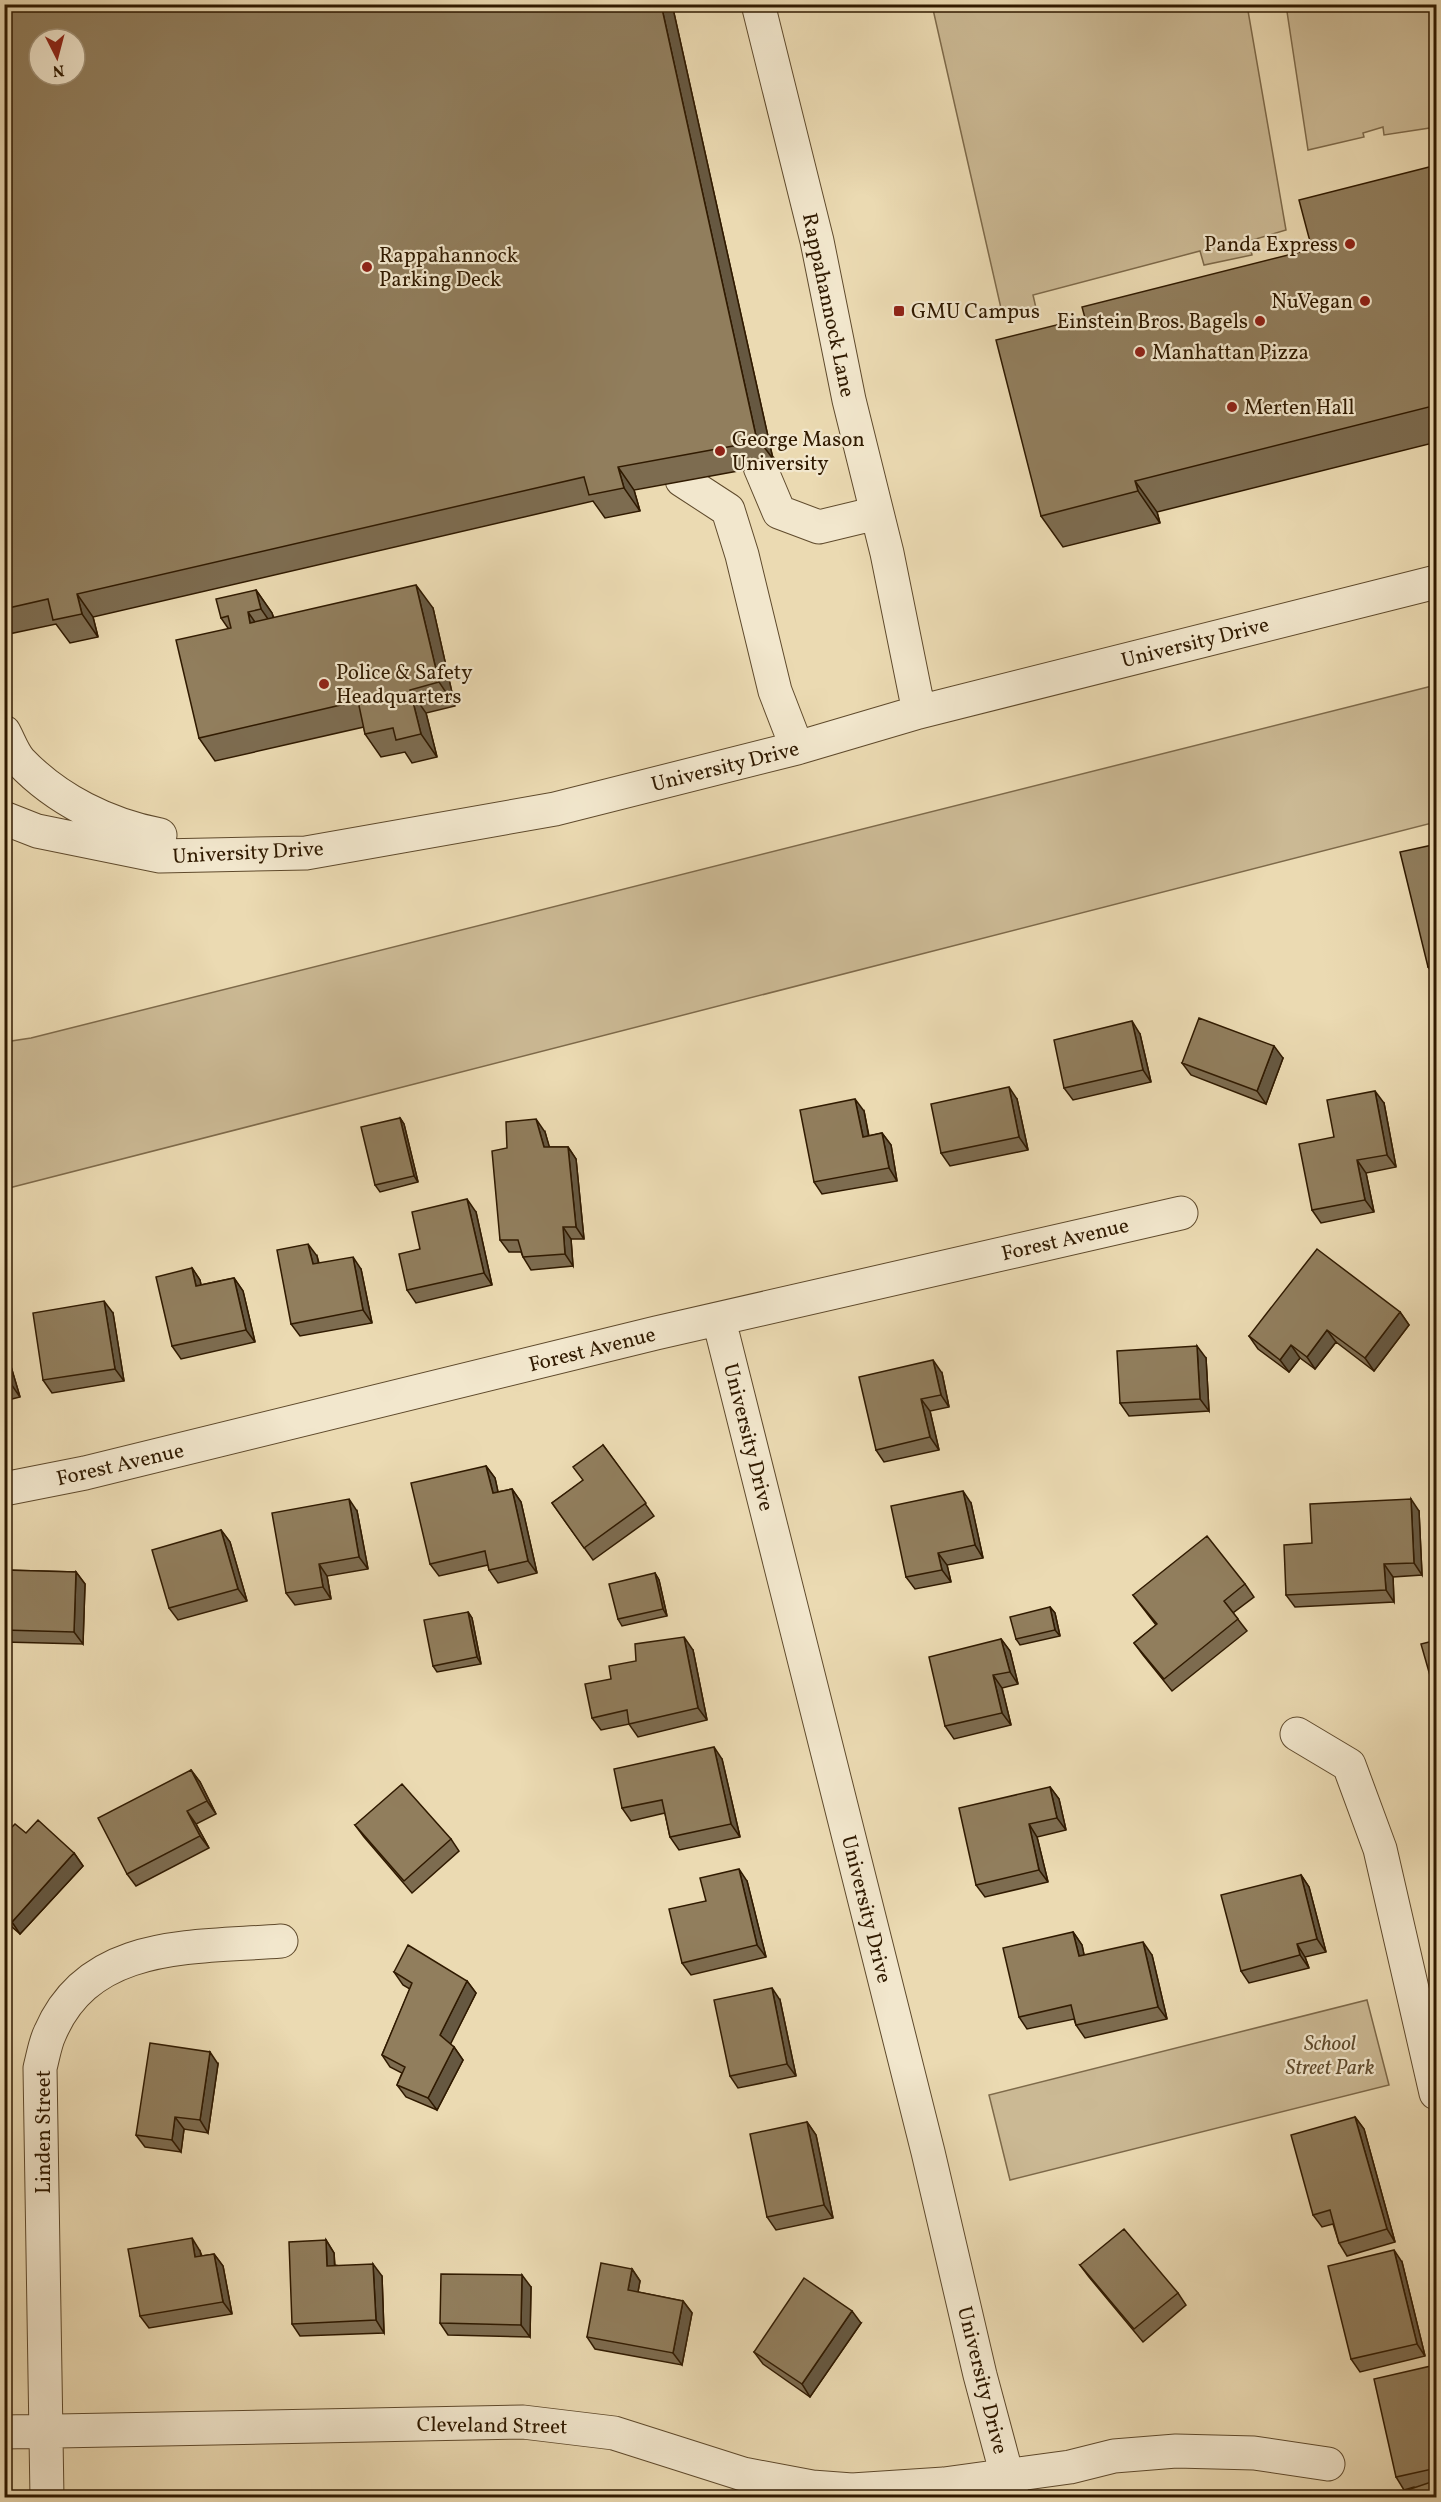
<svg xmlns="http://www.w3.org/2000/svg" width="1441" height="2502" viewBox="0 0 1441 2502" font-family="Vollkorn,serif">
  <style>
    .green { fill: #cbb994; stroke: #7e6a4a; stroke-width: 1.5 }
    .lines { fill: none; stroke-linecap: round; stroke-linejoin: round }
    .minor-casing { stroke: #5f4a2c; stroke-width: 35 }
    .minor { stroke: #f2e7cd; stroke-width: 33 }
    .wall { fill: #7d6c50; stroke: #301a00; stroke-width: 1.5 }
    .shaded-wall { fill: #665841; stroke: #301a00; stroke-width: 1.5 }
    .building { fill: #917e5d; stroke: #301a00; stroke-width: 1.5; fill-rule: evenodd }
    .poi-dot { fill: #8f2418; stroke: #f2e7cd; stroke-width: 2 }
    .labels { text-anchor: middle; stroke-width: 4.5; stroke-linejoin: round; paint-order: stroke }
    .poi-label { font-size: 21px; fill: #301a00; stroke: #f2e7cd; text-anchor: start }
    .street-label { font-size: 21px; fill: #301a00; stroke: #f2e7cd }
    .park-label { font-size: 21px; font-style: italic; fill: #5e4a2c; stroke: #f2e7cd }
  </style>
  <rect width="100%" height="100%" fill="#ebdab2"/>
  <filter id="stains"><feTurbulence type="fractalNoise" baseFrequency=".00333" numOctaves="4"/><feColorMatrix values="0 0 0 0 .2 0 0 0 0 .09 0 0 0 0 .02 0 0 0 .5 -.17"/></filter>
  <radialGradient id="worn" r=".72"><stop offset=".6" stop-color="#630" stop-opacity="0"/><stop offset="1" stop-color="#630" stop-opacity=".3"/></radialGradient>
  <path class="green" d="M932,5H1247L1286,230L1249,241L1252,255L1204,265L1200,251L1033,295L1036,308L1003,317Z
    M1286,5H1436V127L1384,135L1383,127L1363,133L1364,137L1308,150Z
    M1436,685V822L5,1189V1042L31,1038Z
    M1367,2000L1389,2085L1010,2180L989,2095Z"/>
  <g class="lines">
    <defs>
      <path id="minor" d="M758,4L817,241L849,400L887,553L919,712
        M760,467L779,512L819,527L877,513
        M682,480L728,510L742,555L775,691L797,748
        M4,732C9,741 13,753 20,761C57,800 108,825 160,835
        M4,818L37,831L160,856L306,853L555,809L797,748L919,712L1436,582
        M719,1320L928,2152L980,2375L1013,2498
        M4,1489L85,1473L656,1333L1181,1213
        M1297,1734L1349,1765L1380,1849L1436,2093
        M4,2432L523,2422L614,2433L743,2474L812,2487L852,2490L944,2484L1070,2467L1114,2456L1176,2451L1254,2453L1328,2464
        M47,2498L40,2068C43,2057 45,2043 50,2033C90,1939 194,1948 281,1941"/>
    </defs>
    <use href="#minor" class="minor-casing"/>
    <use href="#minor" class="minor"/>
  </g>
  <path class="wall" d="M4,4H672L773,459L760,467L634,490L640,511L605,518L593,501L93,617L98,637L70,643L56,624L4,635Z
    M1437,165V442L1157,512L1160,523L1063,547L1041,516L1085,318L1312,249Z
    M256,590L272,613L274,618L433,608L455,706L426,713L437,757L412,763L405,752L381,757L365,734L364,727L215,761L199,738L228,628L221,618Z
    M1437,844V979L1428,967Z
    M1140,1034L1151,1082L1073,1100L1064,1088Z
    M1283,1058L1266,1104L1191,1075L1182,1063Z
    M1017,1099L1028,1150L950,1166L941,1153Z
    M1384,1103L1396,1167L1366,1173L1374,1212L1321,1223L1312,1210L1334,1137Z
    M864,1111L869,1136L882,1133L891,1145L897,1181L822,1194L814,1182Z
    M400,1118L404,1124L418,1182L380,1192L375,1185Z
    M545,1132L549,1147H568L576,1159L584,1239H571L573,1266L531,1270L523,1257L521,1252H509L500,1240Z
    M476,1212L492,1285L416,1303L407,1290L420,1249Z
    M317,1256L319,1263L361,1269L372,1323L300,1336L291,1324Z
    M192,1268L200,1280L201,1285L234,1278L243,1291L255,1342L181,1359L172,1346Z
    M1400,1312L1409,1325L1374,1371L1336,1342L1315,1369L1300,1358L1289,1372L1258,1349L1249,1336Z
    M113,1313L124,1381L52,1393L43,1380Z
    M4,1343L20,1397L4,1401Z
    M1206,1358L1209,1411L1129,1416L1120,1403Z
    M942,1373L949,1407L930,1411L939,1450L884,1462L876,1450Z
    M603,1445L654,1516L593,1560L552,1503L583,1481Z
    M486,1466L495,1478L498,1492L512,1489L521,1502L537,1573L498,1583L489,1570L488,1565L439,1576L430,1564Z
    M971,1503L983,1558L947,1565L951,1582L915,1589L906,1577Z
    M357,1511L368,1569L327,1576L331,1599L295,1605L286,1593Z
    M1419,1511L1422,1575L1393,1577L1394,1602L1295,1607L1286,1595L1312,1543Z
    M221,1530L230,1542L247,1601L178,1620L169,1608Z
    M4,1570L76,1572L85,1584L83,1644L4,1642Z
    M655,1573L659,1580L667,1616L622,1626L618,1619Z
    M1245,1584L1254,1597L1233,1613L1247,1631L1172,1691L1143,1655L1134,1643L1156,1625L1133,1595Z
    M1050,1607L1055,1613L1060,1636L1020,1645L1016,1639Z
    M468,1612L472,1618L481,1664L437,1672L433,1666Z
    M1001,1639L1010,1651L1018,1684L1002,1688L1011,1725L954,1739L945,1726Z
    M693,1650L707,1720L638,1737L629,1724L601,1730L592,1718L611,1679Z
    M722,1759L740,1837L679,1850L670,1837L665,1813L631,1821L622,1808Z
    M191,1770L200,1782L216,1814L196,1824L209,1848L136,1886L127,1874Z
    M1050,1787L1059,1799L1066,1830L1037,1837L1048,1882L985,1897L976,1885Z
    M355,1825L451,1839L459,1851L412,1893L364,1837Z
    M4,1835L74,1853L83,1866L20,1934L4,1920Z
    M1301,1875L1309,1887L1326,1952L1305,1957L1309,1968L1249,1983L1241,1971Z
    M747,1881L766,1957L691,1975L682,1963L706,1901Z
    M1073,1932L1082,1945L1084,1955H1152L1167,2019L1085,2038L1076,2025L1074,2019L1027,2029L1019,2017Z
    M394,1972L467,1981L476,1993L450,2044L454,2047L463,2060L437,2110L406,2097L397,2085L402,2073L390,2067L382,2055L410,1989L403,1985Z
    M780,2000L796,2076L738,2088L730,2076Z
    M218,2064L208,2133L184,2129L181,2152L145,2147L136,2135Z
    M1355,2117L1364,2129L1395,2242L1347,2256L1339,2243L1333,2224L1322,2227L1313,2215Z
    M807,2122L816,2135L833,2218L776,2230L767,2217Z
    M326,2240L334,2253L335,2265L382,2276L384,2333L300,2336L292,2324Z
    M200,2251L202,2256L214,2254L223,2266L232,2314L149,2328L140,2316Z
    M1402,2262L1425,2356L1360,2372L1351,2359Z
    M1080,2265L1178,2293L1186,2305L1143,2342L1089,2277Z
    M632,2269L640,2281L638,2292L683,2301L692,2313L682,2365L595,2349L587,2337Z
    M531,2287L530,2337L448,2335L440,2323Z
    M861,2323L810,2397L763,2364L754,2352Z
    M1431,2366L1437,2374V2498L1414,2487L1404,2490L1396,2477Z"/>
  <path class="shaded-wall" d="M661,4H672L773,459L756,436Z
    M618,467L634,490L640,511L624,488Z
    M1135,481L1157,512L1160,523L1138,491Z
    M416,585L433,608L455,706L439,682Z
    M256,590L272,613L277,632L261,609Z
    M77,594L93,617L98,637L82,614Z
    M248,612L264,635L250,623Z
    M410,690L426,713L437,757L421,734Z
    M1132,1021L1140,1034L1151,1082L1143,1070Z
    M1274,1046L1283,1058L1266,1104L1257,1091Z
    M1009,1087L1017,1099L1028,1150L1019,1137Z
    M1375,1091L1384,1103L1396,1167L1387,1155Z
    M855,1099L864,1111L871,1149L863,1137Z
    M400,1118L404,1124L418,1182L414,1176Z
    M536,1119L545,1132L553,1159L544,1147Z
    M882,1133L891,1145L897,1181L889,1168Z
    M568,1147L576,1159L584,1239L576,1227Z
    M1357,1160L1366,1173L1374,1212L1365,1200Z
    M467,1199L476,1212L492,1285L484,1273Z
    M563,1227L571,1239L573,1266L565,1254Z
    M308,1244L317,1256L321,1276L313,1264Z
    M353,1257L361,1269L372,1323L363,1310Z
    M192,1268L200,1280L204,1299L196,1286Z
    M234,1278L243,1291L255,1342L246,1330Z
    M104,1301L113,1313L124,1381L115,1369Z
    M1400,1312L1409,1325L1374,1371L1365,1358Z
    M1327,1330L1336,1342L1315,1369L1307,1357Z
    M4,1343L20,1397L11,1384L4,1361Z
    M1291,1345L1300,1358L1289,1372L1280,1360Z
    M1197,1346L1206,1358L1209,1411L1200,1399Z
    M933,1360L942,1373L949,1407L941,1395Z
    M921,1399L930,1411L939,1450L930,1437Z
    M486,1466L495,1478L501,1506L493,1493Z
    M512,1489L521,1502L537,1573L528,1561Z
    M963,1491L971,1503L983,1558L975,1545Z
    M349,1499L357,1511L368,1569L359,1557Z
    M1411,1499L1419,1511L1422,1575L1414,1563Z
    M221,1530L230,1542L247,1601L238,1589Z
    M938,1553L947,1565L951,1582L942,1570Z
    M319,1564L327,1576L331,1599L323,1587Z
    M1384,1564L1393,1577L1394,1602L1386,1590Z
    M76,1572L85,1584L83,1644L74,1632Z
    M655,1573L659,1580L667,1616L663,1609Z
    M1050,1607L1055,1613L1060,1636L1055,1630Z
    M468,1612L472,1618L481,1664L477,1657Z
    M684,1637L693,1650L707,1720L698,1708Z
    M1001,1639L1010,1651L1018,1684L1010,1672Z
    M993,1675L1002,1688L1011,1725L1002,1713Z
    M714,1747L722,1759L740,1837L731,1824Z
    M191,1770L200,1782L216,1814L207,1801Z
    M1050,1787L1059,1799L1066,1830L1057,1818Z
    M187,1811L196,1824L209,1848L200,1836Z
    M1029,1824L1037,1837L1048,1882L1039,1870Z
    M74,1853L83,1866L20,1934L12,1922Z
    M739,1869L747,1881L766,1957L757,1945Z
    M1301,1875L1309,1887L1326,1952L1317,1939Z
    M1073,1932L1082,1945L1087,1969L1079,1956Z
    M1143,1942L1152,1955L1167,2019L1158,2007Z
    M1297,1944L1305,1957L1309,1968L1300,1955Z
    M467,1981L476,1993L449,2047L440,2035Z
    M772,1988L780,2000L796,2076L787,2064Z
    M454,2047L463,2060L437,2110L428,2098Z
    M210,2052L218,2064L208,2133L200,2120Z
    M175,2117L184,2129L181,2152L172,2140Z
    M1355,2117L1364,2129L1395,2242L1387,2229Z
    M807,2122L816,2135L833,2218L824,2205Z
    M192,2238L200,2251L204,2270L195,2257Z
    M326,2240L334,2253L335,2278L327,2266Z
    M1394,2250L1402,2262L1425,2356L1417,2344Z
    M214,2254L223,2266L232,2314L223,2302Z
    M373,2264L382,2276L384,2333L376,2320Z
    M632,2269L640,2281L636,2302L628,2290Z
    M522,2275L531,2287L530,2337L521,2325Z
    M683,2301L692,2313L682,2365L673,2353Z
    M852,2311L861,2323L810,2397L802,2384Z
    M1431,2366L1437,2374V2391Z"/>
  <path class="building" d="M4,4H661L756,436L744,444L618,467L624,488L589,495L584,477L77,594L82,614L53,620L48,599L4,609ZM39,39H75V75H39Z
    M1437,165V405L1135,481L1138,491L1041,516L996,340L1085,318L1082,307L1312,249L1299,200Z
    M416,585L439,682L410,690L421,734L396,740L393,728L365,734L358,701L199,738L176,640L231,628L228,616L221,618L216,599L256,590L261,609L248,612L250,623Z
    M1437,844V966L1428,967L1400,852Z
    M1199,1018L1274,1046L1257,1091L1182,1063Z
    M1132,1021L1143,1070L1064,1088L1054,1040Z
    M1009,1087L1019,1137L941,1153L931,1104Z
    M1375,1091L1387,1155L1357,1160L1365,1200L1312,1210L1299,1144L1334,1137L1327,1100Z
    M855,1099L863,1137L882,1133L889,1168L814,1182L800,1110Z
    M400,1118L414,1176L375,1185L361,1127Z
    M536,1119L544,1147H568L576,1227H563L565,1254L523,1257L518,1240H500L492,1151L507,1148L506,1122Z
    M467,1199L484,1273L407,1290L399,1254L420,1249L412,1212Z
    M308,1244L313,1264L353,1257L363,1310L291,1324L277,1250Z
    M1317,1249L1400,1312L1365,1358L1327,1330L1307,1357L1291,1345L1280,1360L1249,1336Z
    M192,1268L196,1286L234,1278L246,1330L172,1346L156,1277Z
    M104,1301L115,1369L43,1380L33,1313Z
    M1197,1346L1200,1399L1120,1403L1117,1351Z
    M933,1360L941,1395L921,1399L930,1437L876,1450L859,1377Z
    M4,1361L11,1384L4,1386Z
    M603,1445L646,1503L584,1548L552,1503L583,1480L573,1467Z
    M486,1466L493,1493L512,1489L528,1561L489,1570L485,1551L430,1564L411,1483Z
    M963,1491L975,1545L938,1553L942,1570L906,1577L891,1506Z
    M349,1499L359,1557L319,1564L323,1587L286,1593L272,1513Z
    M1411,1499L1414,1563L1384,1564L1386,1590L1286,1595L1284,1545L1312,1543L1310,1504Z
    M221,1530L238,1589L169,1608L152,1550Z
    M1207,1536L1245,1584L1224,1601L1238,1619L1164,1679L1134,1643L1157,1624L1133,1595Z
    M4,1570L76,1572L74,1632L4,1630Z
    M655,1573L663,1609L618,1619L609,1584Z
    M1050,1607L1055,1630L1016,1639L1010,1617Z
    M468,1612L477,1657L433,1666L424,1620Z
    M684,1637L698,1708L629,1724L627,1710L592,1718L585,1684L611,1679L609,1666L636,1661L635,1644Z
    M1001,1639L1010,1672L993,1675L1002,1713L945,1726L929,1657Z
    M1437,1640V1700L1421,1644Z
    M714,1747L731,1824L670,1837L662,1800L622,1808L614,1769Z
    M191,1770L207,1801L187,1811L200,1836L127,1874L98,1818Z
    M402,1784L451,1839L404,1881L355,1825Z
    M1050,1787L1057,1818L1029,1824L1039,1870L976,1885L959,1808Z
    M38,1820L74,1853L12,1922L4,1916V1835L15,1824L26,1833Z
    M739,1869L757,1945L682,1963L669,1909L706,1901L700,1878Z
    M1301,1875L1317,1939L1297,1944L1300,1955L1241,1971L1221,1895Z
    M1073,1932L1079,1956L1143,1942L1158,2007L1076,2025L1071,2005L1019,2017L1003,1948Z
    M408,1945L467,1981L440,2035L454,2047L428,2098L397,2085L405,2067L382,2055L412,1983L394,1972Z
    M772,1988L787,2064L730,2076L714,2000Z
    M150,2043L210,2052L200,2120L175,2117L172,2140L136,2135Z
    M1355,2117L1387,2229L1339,2243L1330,2210L1313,2215L1291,2135Z
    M807,2122L824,2205L767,2217L750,2134Z
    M1124,2229L1178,2293L1134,2329L1080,2265Z
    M192,2238L195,2257L214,2254L223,2302L140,2316L128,2249Z
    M326,2240L327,2266L373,2264L376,2320L292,2324L289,2242Z
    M1394,2250L1417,2344L1351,2359L1328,2266Z
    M601,2263L632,2269L628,2290L683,2301L673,2353L587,2337Z
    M441,2274L522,2275L521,2325L440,2323Z
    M804,2278L852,2311L802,2384L754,2352Z
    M1431,2366L1437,2391V2468L1396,2477L1374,2379Z
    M1437,2480V2498H1384Z"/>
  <g class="poi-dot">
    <circle cx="1350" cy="244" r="6"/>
    <circle cx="367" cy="267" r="6"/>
    <circle cx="1365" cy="301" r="6"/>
    <rect x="893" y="305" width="12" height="12" rx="3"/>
    <circle cx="1260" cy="321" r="6"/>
    <circle cx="1140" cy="352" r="6"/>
    <circle cx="1232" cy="407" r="6"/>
    <circle cx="720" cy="451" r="6"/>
    <circle cx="324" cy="684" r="6"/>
  </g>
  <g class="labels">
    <g class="poi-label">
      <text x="1338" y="251" text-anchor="end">Panda Express</text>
      <text x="379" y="262">Rappahannock<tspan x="379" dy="24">Parking Deck</tspan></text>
      <text x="1353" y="308" text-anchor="end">NuVegan</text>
      <text x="911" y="318">GMU Campus</text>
      <text x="1248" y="328" text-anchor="end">Einstein Bros. Bagels</text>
      <text x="1152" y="359">Manhattan Pizza</text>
      <text x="1244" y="414">Merten Hall</text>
      <text x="732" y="446">George Mason<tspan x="732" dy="24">University</tspan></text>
      <text x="336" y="679">Police &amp; Safety<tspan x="336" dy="24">Headquarters</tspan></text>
    </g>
    <g class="street-label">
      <text transform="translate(829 305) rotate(78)" y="7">Rappahannock Lane</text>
      <text transform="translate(1195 642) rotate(-14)" y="7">University Drive</text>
      <text transform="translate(725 766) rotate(-14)" y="7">University Drive</text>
      <text transform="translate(248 852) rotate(-3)" y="7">University Drive</text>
      <text transform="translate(1065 1239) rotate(-13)" y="7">Forest Avenue</text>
      <text transform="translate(592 1349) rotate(-14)" y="7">Forest Avenue</text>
      <text transform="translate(749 1437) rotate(76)" y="7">University Drive</text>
      <text transform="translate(120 1464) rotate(-13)" y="7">Forest Avenue</text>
      <text transform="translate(867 1909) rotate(76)" y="7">University Drive</text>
      <text transform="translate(43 2132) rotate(-90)" y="7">Linden Street</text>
      <text transform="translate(983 2380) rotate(76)" y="7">University Drive</text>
      <text transform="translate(492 2425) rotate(1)" y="7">Cleveland Street</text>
    </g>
    <g class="park-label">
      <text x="1330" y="2050">School<tspan x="1330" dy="24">Street Park</tspan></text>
    </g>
  </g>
  <rect width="1441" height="2502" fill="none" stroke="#ebdab2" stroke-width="24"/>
  <rect x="6" y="6" width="1429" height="2490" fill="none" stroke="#301a00" stroke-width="3"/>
  <rect x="12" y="12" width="1417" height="2478" fill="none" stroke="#301a00" stroke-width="1.5"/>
  <g transform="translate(57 57) rotate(174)"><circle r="28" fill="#f2e7cd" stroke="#a4957b" stroke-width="1.5"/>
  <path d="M0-4.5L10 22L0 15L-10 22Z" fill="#8f2418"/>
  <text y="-9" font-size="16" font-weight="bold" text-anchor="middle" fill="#301a00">N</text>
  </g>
  <rect width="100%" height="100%" filter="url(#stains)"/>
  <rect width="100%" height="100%" fill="url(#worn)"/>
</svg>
